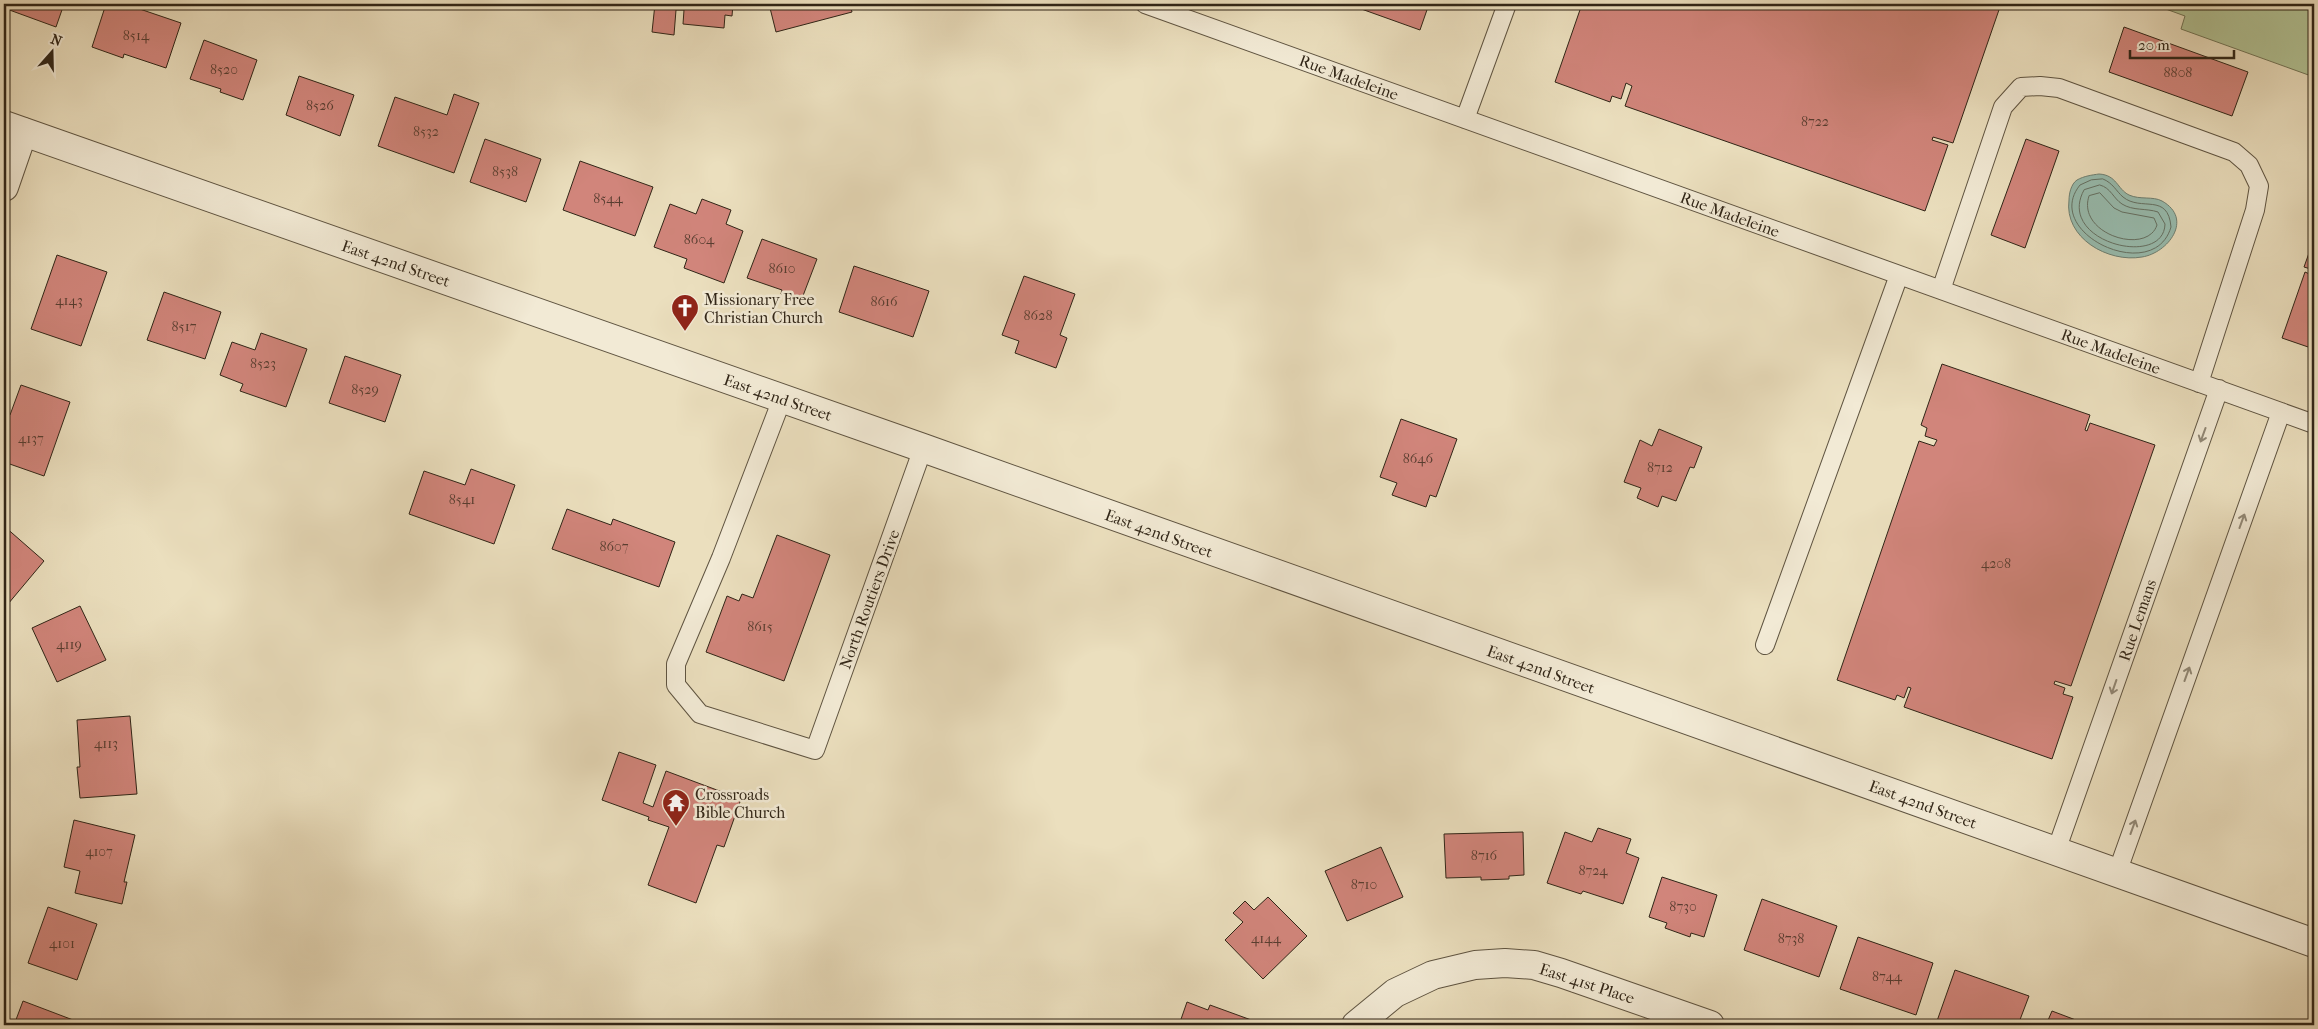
<svg xmlns="http://www.w3.org/2000/svg" width="2318" height="1029" viewBox="0 0 2318 1029" font-family="'IM FELL French Canon',serif">
  <style>
    .green { fill: #b2c395; stroke: #717456 }
    .water { fill: #98bdb0; stroke: #6e8073 }
    .lines { fill: none; stroke-linecap: round; stroke-linejoin: round }
    .shore { stroke: #647164; stroke-width: 1 }
    .building { fill: #d1857b; stroke: #302517 }
    .service-casing { stroke: #5f5441; stroke-width: 20 }
    .minor-casing { stroke: #5f5441; stroke-width: 30 }
    .tertiary-casing { stroke: #5f5441; stroke-width: 30 }
    .service { stroke: #f2ead5; stroke-width: 18 }
    .minor { stroke: #f2ead5; stroke-width: 28 }
    .tertiary { stroke: #f2ead5; stroke-width: 28 }
    .oneway { stroke: #918876 }
    .labels { text-anchor: middle; stroke-width: 5; stroke-linejoin: round; paint-order: stroke }
    .number-label { font-size: 14px; fill: #583d30 }
    .street-label { font-size: 16px; fill: #302517; stroke: #f2ead5 }
    .poi-label { font-size: 16px; fill: #302517; stroke: #f2ead5; text-anchor: start }
  </style>
  <rect width="100%" height="100%" fill="#ebdfbe"/>
  <filter id="stains"><feTurbulence type="fractalNoise" baseFrequency=".004" numOctaves="4"/><feColorMatrix values="0 0 0 0 .2 0 0 0 0 .09 0 0 0 0 .02 0 0 0 .5 -.17"/></filter>
  <radialGradient id="worn" r=".72"><stop offset=".6" stop-color="#630" stop-opacity="0"/><stop offset="1" stop-color="#630" stop-opacity=".3"/></radialGradient>
  <path class="green" d="M2152,4H2314V77L2181,29L2185,16Z"/>
  <path class="water" d="M2099,174C2117,175 2117,189 2129,195C2140,200 2153,196 2162,201C2194,219 2168,253 2142,257C2108,263 2064,238 2069,200C2069,194 2071,184 2077,180C2084,176 2092,175 2099,174Z"/>
  <g class="lines">
    <path class="shore" d="M2103,179C2113,183 2116,191 2123,197C2141,212 2168,192 2171,227C2154,286 2041,233 2080,185L2091,180Z
      M2100,185C2111,188 2113,198 2122,204C2133,211 2146,208 2158,212L2165,224C2164,269 2055,242 2084,190Z
      M2100,193L2114,208L2122,212L2154,218L2157,225C2147,256 2076,234 2089,196Z"/>
  </g>
  <path class="building" d="M4,4H64L56,27L4,8Z
    M106,4H125L181,23L166,68L124,54L123,58L92,47Z
    M655,4H733L732,16L725,15L724,28L683,24L684,10H676L674,35L652,32Z
    M769,4H850L852,12L776,32Z
    M1354,4H1429L1420,30L1353,6Z
    M1582,4H2001L1953,143L1933,137L1932,140L1948,145L1925,211L1625,106L1632,86L1626,83L1621,99L1612,96L1610,102L1555,82Z
    M2124,27L2248,72L2232,116L2109,72Z
    M204,40L257,60L243,100L220,92L221,89L190,79Z
    M299,76L354,95L340,136L286,115Z
    M454,94L479,103L454,173L378,146L395,97L447,115Z
    M485,139L541,159L526,202L470,182Z
    M2026,139L2059,151L2025,248L1991,235Z
    M580,161L653,187L635,236L563,210Z
    M702,199L731,210L726,224L743,231L724,283L684,268L687,259L654,247L670,204L696,214Z
    M762,239L817,259L801,301L781,294L782,290L747,278Z
    M2314,239V270L2304,267Z
    M57,255L107,272L81,346L31,329Z
    M854,266L929,291L913,337L839,312Z
    M2305,272L2314,276V349L2282,338Z
    M1024,276L1075,294L1060,335L1067,338L1056,368L1015,353L1019,341L1002,335Z
    M164,292L221,312L205,359L147,340Z
    M261,333L307,349L286,407L240,391L243,384L220,375L232,342L255,350Z
    M345,356L401,375L385,422L329,403Z
    M1942,364L2090,415L2085,430L2087,431L2090,423L2155,445L2071,686L2055,681L2054,684L2065,688L2063,694L2073,697L2052,759L1904,707L1911,688L1908,687L1904,698L1897,695L1895,700L1837,680L1919,441L1934,446L1937,440L1925,436L1927,428L1921,425Z
    M21,385L70,402L44,476L4,462V413L10,415Z
    M1401,419L1457,439L1436,497L1430,495L1426,507L1392,495L1397,483L1380,477Z
    M1659,429L1702,447L1694,468L1690,467L1676,501L1662,496L1658,507L1637,498L1641,488L1624,482L1640,440L1652,446Z
    M471,469L515,485L494,544L409,514L424,471L465,485Z
    M567,509L611,525L613,519L675,542L659,587L552,549Z
    M4,526L44,561L8,604L4,601Z
    M777,535L830,555L784,681L706,652L727,596L739,601L742,594L753,598Z
    M80,606L106,660L57,682L32,628Z
    M130,716L137,794L80,798L77,767H80L77,720Z
    M619,752L656,765L643,803L653,807L666,771L741,799L724,847L717,845L696,903L648,885L669,827L648,820L649,817L602,800Z
    M74,820L135,835L124,882H127L122,904L75,893L80,871L64,867Z
    M1598,828L1631,839L1626,853L1639,858L1623,904L1583,891L1581,894L1547,883L1565,832L1592,842Z
    M1523,832L1524,875L1509,876V879L1481,880V877L1446,878L1444,834Z
    M1381,847L1403,897L1347,921L1325,871Z
    M1662,877L1717,895L1704,937L1691,933L1690,937L1665,928L1667,923L1649,917Z
    M1268,897L1307,936L1263,979L1225,940L1243,922L1233,913L1245,901L1254,910Z
    M1762,899L1837,926L1819,977L1744,950Z
    M48,907L97,924L77,980L28,963Z
    M1858,937L1933,963L1916,1015L1840,989Z
    M1955,970L2029,996L2018,1025H1948L1937,1021Z
    M23,1001L81,1023L80,1025H14Z
    M1187,1002L1208,1010L1210,1005L1254,1021L1252,1025H1179Z
    M2052,1011L2089,1025H2046Z"/>
  <g class="lines">
    <defs>
      <path id="service" d="M1145,4L2314,424
        M1465,119L1507,4
        M1941,290L2003,107L2021,87L2040,86L2059,88L2234,152L2249,165L2259,186L2255,210L2199,383
        M782,399L721,558L676,664V685L700,714L815,750L923,448
        M1765,645L1899,275
        M2056,851L2219,389
        M2117,873L2281,412"/>
      <path id="minor" d="M4,187L23,132
        M1356,1025L1395,993L1433,975L1475,965L1505,963L1534,965L1561,973L1710,1025"/>
      <path id="tertiary" d="M4,125L923,448L2314,943"/>
    </defs>
    <use href="#service" class="service-casing"/>
    <use href="#minor" class="minor-casing"/>
    <use href="#tertiary" class="tertiary-casing"/>
    <use href="#service" class="service"/>
    <use href="#minor" class="minor"/>
    <use href="#tertiary" class="tertiary"/>
  </g>
  <defs><path id="oneway-shaft" d="M-6 0H5M1.5-3L5.5 0L1.5 3" fill="none" stroke-width="1.6" stroke-linecap="round" stroke-linejoin="round" transform="scale(1.25)"/></defs>
  <g class="oneway">
    <use href="#oneway-shaft" transform="translate(2203 435) rotate(110)"/>
    <use href="#oneway-shaft" transform="translate(2242 521) rotate(-70)"/>
    <use href="#oneway-shaft" transform="translate(2187 674) rotate(-70)"/>
    <use href="#oneway-shaft" transform="translate(2114 687) rotate(109)"/>
    <use href="#oneway-shaft" transform="translate(2133 827) rotate(-70)"/>
  </g>
  <defs>
    <symbol id="church-pin" viewBox="-11 -11 22 30"><path d="M0 17L-7.5 6A9.5 9.5 0 1 1 7.5 6Z" fill="#8f2418" stroke="#f2ead5"/><path d="M-1.2-6h2.4v3.5h3.3v2.4h-3.3V6h-2.4V-.1h-3.3v-2.4h3.3Z" fill="#fff"/></symbol>
    <symbol id="temple-pin" viewBox="-11 -11 22 30"><path d="M0 17L-7.5 6A9.5 9.5 0 1 1 7.5 6Z" fill="#8f2418" stroke="#f2ead5"/><path d="M0-6L5-2H3V0L6.5 2.5H4V6H1.5V3h-3V6H-4V2.5H-6.5L-3 0V-2H-5Z" fill="#fff"/></symbol>
  </defs>
  <g fill-rule="evenodd">
    <use href="#church-pin" x="669" y="292" width="32" height="43"/>
    <use href="#temple-pin" x="660" y="787" width="32" height="43"/>
  </g>
  <g class="labels">
    <g class="number-label">
      <text x="136" y="40">8514</text>
      <text x="224" y="74">8520</text>
      <text x="2178" y="77">8808</text>
      <text x="320" y="110">8526</text>
      <text x="1815" y="126">8722</text>
      <text x="426" y="136">8532</text>
      <text x="505" y="176">8538</text>
      <text x="608" y="203">8544</text>
      <text x="699" y="244">8604</text>
      <text x="782" y="273">8610</text>
      <text x="69" y="305">4143</text>
      <text x="884" y="306">8616</text>
      <text x="1038" y="320">8628</text>
      <text x="184" y="331">8517</text>
      <text x="263" y="368">8523</text>
      <text x="365" y="394">8529</text>
      <text x="31" y="443">4137</text>
      <text x="1418" y="463">8646</text>
      <text x="1660" y="472">8712</text>
      <text x="462" y="504">8541</text>
      <text x="614" y="551">8607</text>
      <text x="1996" y="568">4208</text>
      <text x="760" y="631">8615</text>
      <text x="69" y="649">4119</text>
      <text x="106" y="748">4113</text>
      <text x="99" y="856">4107</text>
      <text x="1484" y="860">8716</text>
      <text x="1593" y="875">8724</text>
      <text x="1364" y="889">8710</text>
      <text x="1683" y="911">8730</text>
      <text x="1266" y="943">4144</text>
      <text x="1791" y="943">8738</text>
      <text x="62" y="948">4101</text>
      <text x="1887" y="981">8744</text>
    </g>
    <g class="street-label">
      <text transform="translate(1349 77) rotate(20)" y="6">Rue Madeleine</text>
      <text transform="translate(1730 214) rotate(20)" y="6">Rue Madeleine</text>
      <text transform="translate(396 263) rotate(19)" y="6">East 42nd Street</text>
      <text transform="translate(2111 351) rotate(20)" y="6">Rue Madeleine</text>
      <text transform="translate(778 397) rotate(19)" y="6">East 42nd Street</text>
      <text transform="translate(1159 533) rotate(20)" y="6">East 42nd Street</text>
      <text transform="translate(869 599) rotate(-70)" y="6">North Routiers Drive</text>
      <text transform="translate(2137 620) rotate(-71)" y="6">Rue Lemans</text>
      <text transform="translate(1541 669) rotate(20)" y="6">East 42nd Street</text>
      <text transform="translate(1923 804) rotate(20)" y="6">East 42nd Street</text>
      <text transform="translate(1587 983) rotate(18)" y="6">East 41st Place</text>
    </g>
    <g class="poi-label">
      <text x="704" y="305">Missionary Free<tspan x="704" dy="18">Christian Church</tspan></text>
      <text x="695" y="800">Crossroads<tspan x="695" dy="18">Bible Church</tspan></text>
    </g>
  </g>
  <rect width="2318" height="1029" fill="none" stroke="#ebdfbe" stroke-width="20"/>
  <rect x="5" y="5" width="2308" height="1019" fill="none" stroke="#302517" stroke-width="2.5"/>
  <rect x="10" y="10" width="2298" height="1009" fill="none" stroke="#302517"/>
  <g transform="translate(52 52) rotate(20)" stroke="#f2ead5" stroke-width="4" paint-order="stroke">
  <path d="M0-4L9 19L0 12L-9 19Z" fill="#302517"/>
  <text y="-8" font-size="14" font-weight="bold" text-anchor="middle" fill="#302517">N</text>
  </g>
  <path d="M2130 50v8h104v-8" fill="none" stroke="#302517" stroke-width="2.5"/>
  <text x="2138" y="50" font-size="15" fill="#302517" stroke="#f2ead5" stroke-width="4" paint-order="stroke">20 m</text>
  <rect width="100%" height="100%" filter="url(#stains)"/>
  <rect width="100%" height="100%" fill="url(#worn)"/>
</svg>
